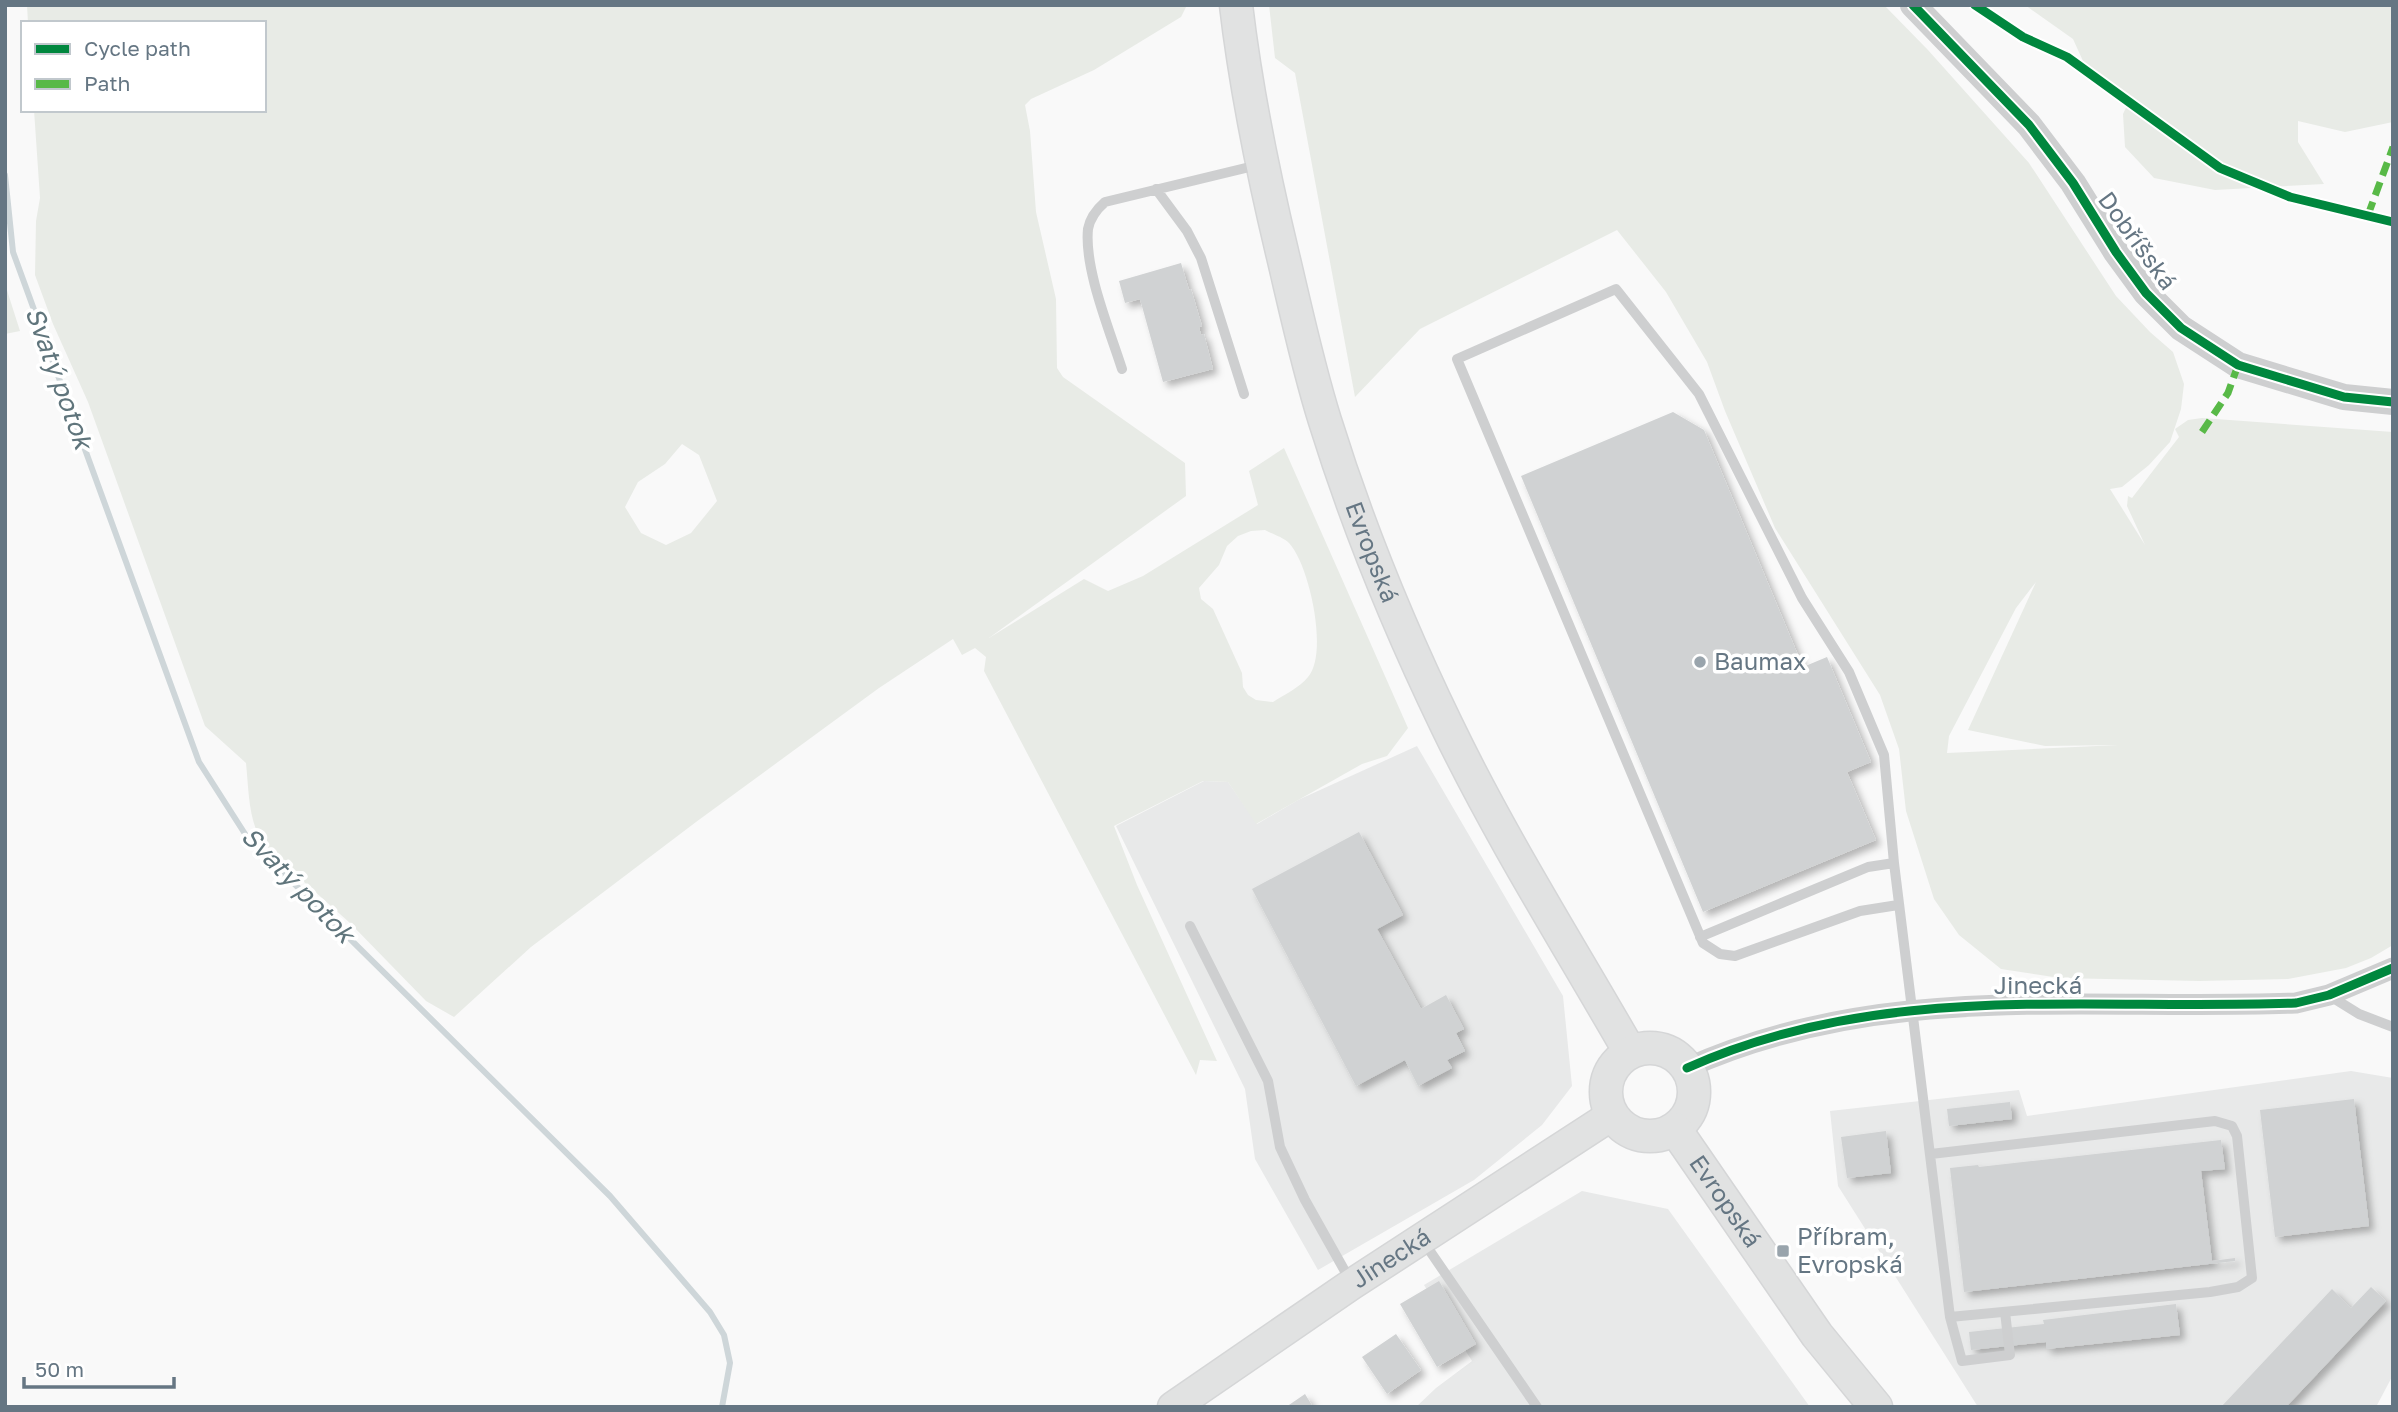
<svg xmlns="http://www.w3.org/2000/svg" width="2398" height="1412" viewBox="0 0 2398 1412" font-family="'Golos Text',sans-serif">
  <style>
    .built { fill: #e8e9e9 }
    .green { fill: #e8ebe6; fill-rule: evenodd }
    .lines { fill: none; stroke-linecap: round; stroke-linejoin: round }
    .stream { stroke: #ced6d9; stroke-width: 6 }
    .building { fill: #d0d2d3; filter: url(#shadow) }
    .secondary-casing { stroke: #d5d6d7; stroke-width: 33 }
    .primary-casing { stroke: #d5d6d7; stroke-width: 35 }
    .service { stroke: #cecfd0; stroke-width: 10 }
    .minor { stroke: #cecfd0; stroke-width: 21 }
    .tertiary { stroke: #cecfd0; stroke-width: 26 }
    .secondary { stroke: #e1e2e2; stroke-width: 30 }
    .primary { stroke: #e1e2e2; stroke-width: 32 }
    .quiet { stroke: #58b947; stroke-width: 7; stroke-dasharray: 14 7; stroke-linecap: butt }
    .cycleway-casing { stroke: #fff; stroke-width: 13 }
    .cycleway { stroke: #00873e; stroke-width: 9 }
    .poi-dot { fill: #99a4ac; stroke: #fff; stroke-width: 2.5 }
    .labels { text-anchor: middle; stroke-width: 7; stroke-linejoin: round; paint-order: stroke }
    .street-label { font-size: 24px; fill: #657683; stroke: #fff }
    .poi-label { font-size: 24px; fill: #657683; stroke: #fff; text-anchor: start }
    .water-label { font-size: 26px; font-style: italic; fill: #60757c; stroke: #fff }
  </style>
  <defs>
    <filter id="shadow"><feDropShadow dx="5" dy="5" stdDeviation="3.5" flood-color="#0004"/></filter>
  </defs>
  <rect width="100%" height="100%" fill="#f9f9f9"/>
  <path class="built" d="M1417,746L1563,996L1572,1086L1542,1125L1474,1180L1318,1270L1255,1159L1245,1089L1116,826L1204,781L1228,782L1257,824L1298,800Z
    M2351,1071L2393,1078V1375L2376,1407H1978L1838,1186L1830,1111L2019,1090L2027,1116Z
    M1582,1191L1668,1209L1810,1407H1416L1436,1388L1472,1361L1424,1285Z"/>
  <path class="green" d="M27,5H1187L1181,17L1094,70L1031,99L1025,105L1030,131L1036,212L1056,299L1057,368L1063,377L1185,463L1186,496L989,638L1084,579L1108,591L1143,576L1258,505L1249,471L1284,448L1408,728L1387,756L1362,764L1256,824L1228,782L1203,781L1114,826L1137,885L1217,1061L1200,1060L1196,1075L984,671L986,657L975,648L962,655L953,639L879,688L696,822L531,947L454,1017L426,1001L350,923L265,847C248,822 249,792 246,763L205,726L88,402L53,324L35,275L36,221L40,198L34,110H264V23H28ZM682,444L699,455L717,501L691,533L666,545L641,533L625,507L638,482L665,464ZM1265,530C1272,534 1283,537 1289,543C1309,564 1329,653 1308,677C1300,687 1284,695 1273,702L1256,700L1248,695L1243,687L1242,673L1213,609L1201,599L1199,588L1219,565L1227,546L1238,536L1251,531Z
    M1269,5H1884L1928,50L2029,163L2116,296L2150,332L2173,352L2184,384L2181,409L2170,442L2149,465L2122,487L2110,489L2145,545L2127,506L2128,496L2132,498L2179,437L2175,429L2188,420L2202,418L2393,432V945L2371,958L2346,968L2288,979L2199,981L2060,978L2001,969L1959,935L1934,899L1906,811L1899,749L1880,695L1775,528L1725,411L1707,362L1666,292L1617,230L1420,329L1355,397L1295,73L1275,58ZM2036,582L1968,730L2045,746L2118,745L1947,753L1949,736L2016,608Z
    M2025,5H2393V22L2390,23L2393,25V122L2345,132L2298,121V142L2324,184L2215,190L2154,178L2125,147L2123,114L2131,97L2103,78L2083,61L2073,39Z
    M5,284L20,331L5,334Z"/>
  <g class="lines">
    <path class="stream" d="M5,175L13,252L199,762L247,837L610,1196L710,1312L724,1335L730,1363L722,1407"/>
  </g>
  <path class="building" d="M1181,263L1189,290L1191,289L1202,326L1199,327L1201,335L1204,334L1213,369L1163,382L1140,299L1125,303L1119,281Z
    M1673,412L1704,430L1803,667L1827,657L1871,762L1847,772L1876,840L1703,912L1521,476Z
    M1359,832L1403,915L1377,929L1421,1009L1446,995L1464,1029L1456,1033L1465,1051L1447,1060L1452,1068L1418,1086L1405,1060L1356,1086L1252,889Z
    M2354,1099L2369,1226L2275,1237L2260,1110Z
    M2010,1102L2012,1119L1949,1126L1947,1109Z
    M1886,1131L1891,1173L1847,1178L1841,1137Z
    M2221,1140L2225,1169L2201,1171L2212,1261L2235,1258V1261L1964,1292L1950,1168L1978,1165L1979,1167Z
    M1439,1281L1476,1344L1437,1367L1400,1304Z
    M2371,1287L2386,1301L2286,1407H2221L2332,1289L2351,1308Z
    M2176,1304L2180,1335L2046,1349V1342L1971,1350L1969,1332L2044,1324L2043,1320Z
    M1396,1334L1421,1370L1387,1394L1362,1357Z
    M1305,1394L1313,1407H1286Z"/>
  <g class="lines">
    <defs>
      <g id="secondary">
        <path id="s1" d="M1173,1407L1352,1284L1612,1115"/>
      </g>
      <g id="primary">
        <path id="s2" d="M1236,5C1246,90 1263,173 1283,256C1296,311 1308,367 1325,421C1357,524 1400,629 1447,726C1501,838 1568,944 1630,1052"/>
        <circle cx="1650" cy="1092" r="44"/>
        <path id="s3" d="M1675,1129L1817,1335L1876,1407"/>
      </g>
    </defs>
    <use href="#secondary" class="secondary-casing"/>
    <use href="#primary" class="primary-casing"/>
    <path class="service" d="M1156,189L1187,231L1201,258L1244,394
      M1122,369C1110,331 1084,269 1088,229C1090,218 1097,209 1105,202L1258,165
      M1894,863L1884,755L1849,672L1802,598L1699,394L1616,289L1457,359L1703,943L1720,954L1735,956L1860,911L1898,905
      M1190,926L1268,1081L1280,1147L1305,1200L1351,1282
      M1700,937L1868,867L1894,863L1950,1317L2210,1292L2238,1287L2252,1278L2237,1136L2232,1126L2215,1121L1931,1154
      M2330,996L2359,1014L2393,1027
      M1423,1241L1537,1407
      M1950,1317L1962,1361L2010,1355L2005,1312"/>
    <path class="minor" d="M1687,1068C1882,980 2089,1011 2296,1003L2329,995L2393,968"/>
    <path class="tertiary" d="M1913,5L2029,125L2073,183L2116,252L2146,293L2181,328L2238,365L2344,397L2393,402"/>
    <use href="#secondary" class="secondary"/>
    <use href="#primary" class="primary"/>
    <path class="quiet" d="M2368,215L2393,147
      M2202,432L2228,393L2238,365"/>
    <defs>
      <path id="cycleway" d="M1913,5L2029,125L2073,183L2116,252L2146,293L2181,328L2238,365L2344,397L2393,402
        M1975,5L2023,37L2067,57L2220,168L2290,197L2393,222
        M1687,1068C1882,980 2089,1011 2296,1003L2329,995L2393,968"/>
    </defs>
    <use href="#cycleway" class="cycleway-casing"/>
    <use href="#cycleway" class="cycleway"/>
  </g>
  <g class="poi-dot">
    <circle cx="1700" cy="662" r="7"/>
    <rect x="1776" y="1244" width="14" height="14" rx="3.5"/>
  </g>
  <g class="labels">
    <g class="street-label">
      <text transform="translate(2137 241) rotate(54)" y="8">Dobříšská</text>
      <text dy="8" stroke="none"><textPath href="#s2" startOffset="565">Evropská</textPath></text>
      <text x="2038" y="994">Jinecká</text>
      <text dy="8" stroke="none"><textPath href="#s3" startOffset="88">Evropská</textPath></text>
      <text dy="8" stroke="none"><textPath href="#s1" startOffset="264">Jinecká</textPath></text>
    </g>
    <g class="poi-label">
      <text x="1714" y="670">Baumax</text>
      <text x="1797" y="1245">Příbram,<tspan x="1797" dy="28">Evropská</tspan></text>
    </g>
    <g class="water-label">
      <text transform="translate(59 378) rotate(70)" y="9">Svatý potok</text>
      <text transform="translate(298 885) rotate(46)" y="9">Svatý potok</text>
    </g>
  </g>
  <rect width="2398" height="1412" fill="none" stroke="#657683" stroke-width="14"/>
  <rect x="21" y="21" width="245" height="91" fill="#ffffff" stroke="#c1c8cd" stroke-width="2"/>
  <rect x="35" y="44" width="35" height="10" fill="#00873e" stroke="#c1c8cd" stroke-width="2"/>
  <text x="84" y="56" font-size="21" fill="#657683">Cycle path</text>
  <rect x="35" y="79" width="35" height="10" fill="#58b947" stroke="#c1c8cd" stroke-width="2"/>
  <text x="84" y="91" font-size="21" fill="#657683">Path</text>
  <path d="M24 1377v10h150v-10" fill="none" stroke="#657683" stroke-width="3.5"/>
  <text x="35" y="1377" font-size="21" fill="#657683" stroke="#ffffff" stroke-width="5" paint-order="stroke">50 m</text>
</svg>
